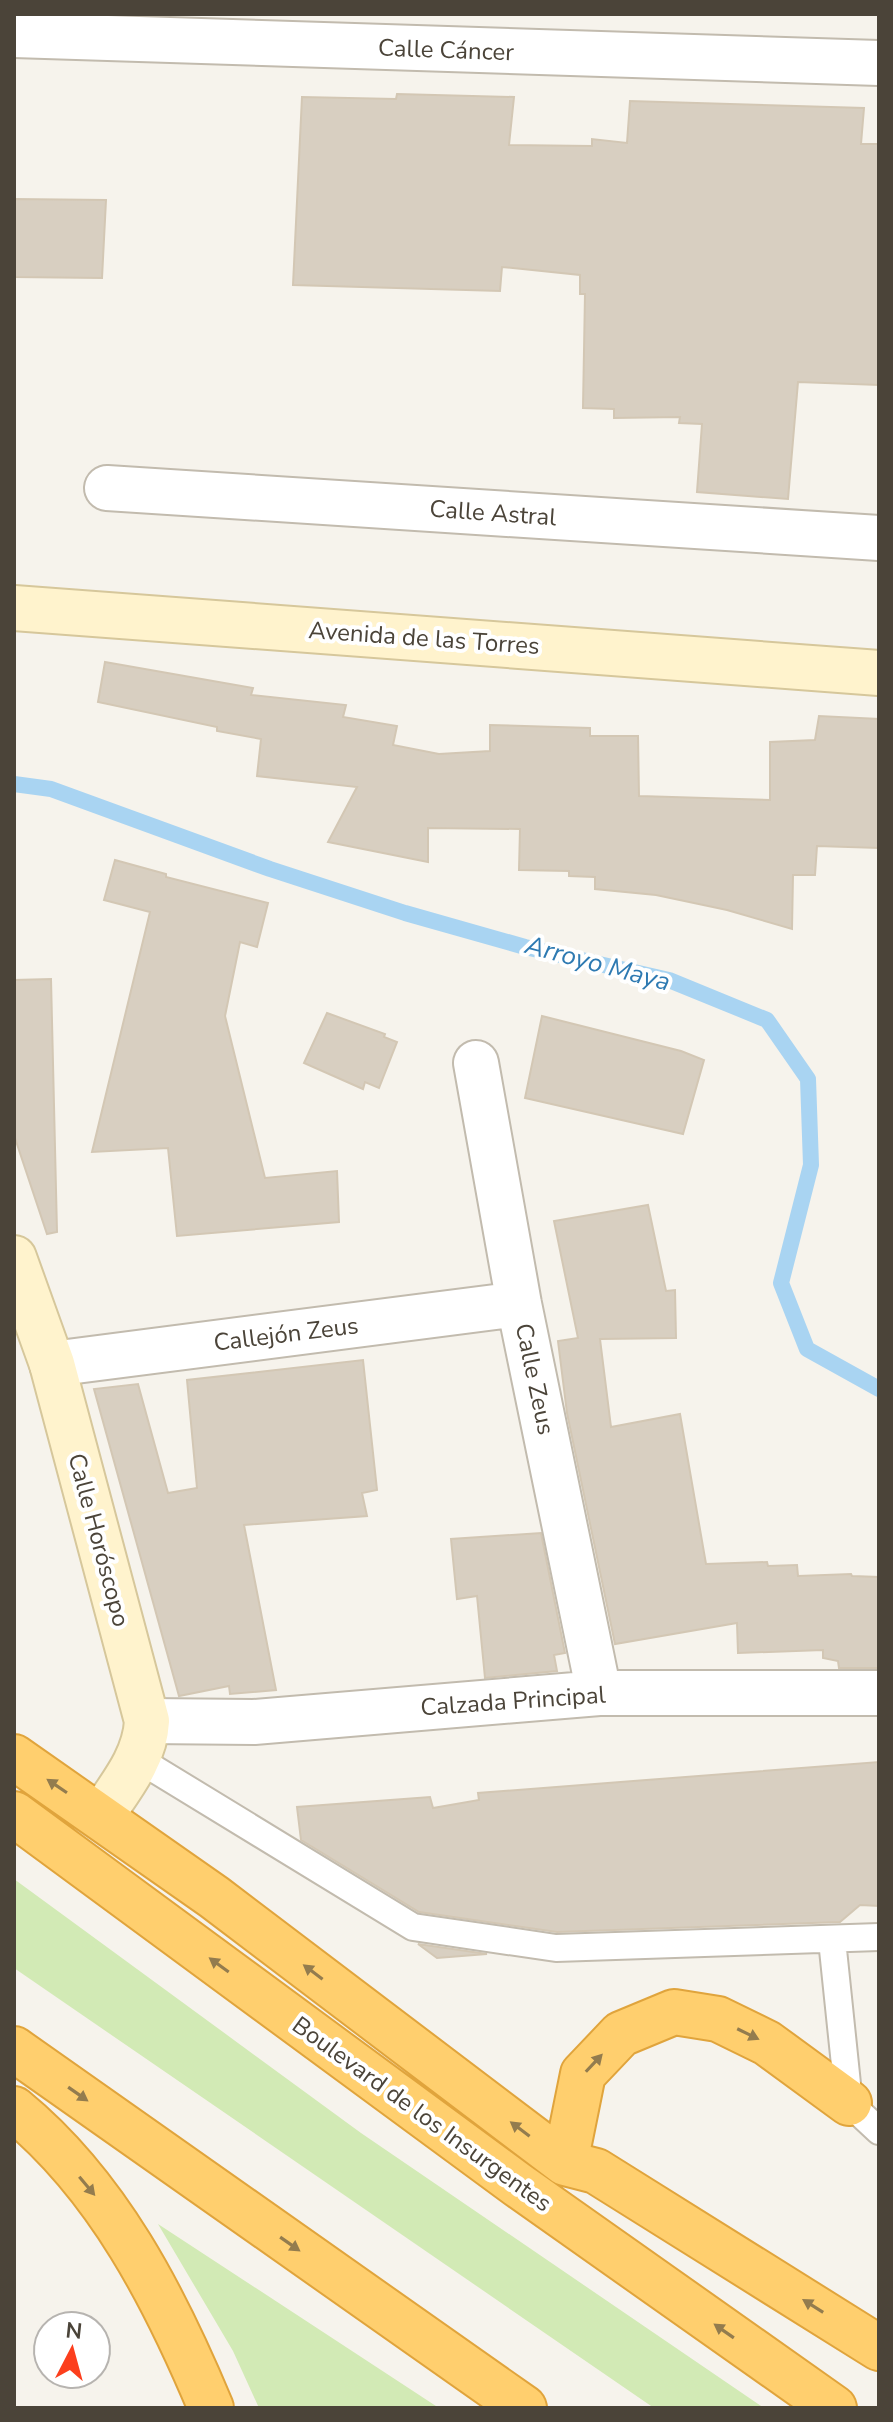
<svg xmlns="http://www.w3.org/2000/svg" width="893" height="2422" viewBox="0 0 893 2422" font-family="'Nunito Sans',sans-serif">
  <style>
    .green { fill: #d2eab5 }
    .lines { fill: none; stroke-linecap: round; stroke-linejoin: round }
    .stream { stroke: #a9d4f2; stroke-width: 16 }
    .building { fill: #d8cfc1; stroke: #d3c7b4; stroke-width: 2 }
    .lane-casing { stroke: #c2bbae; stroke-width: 30 }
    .street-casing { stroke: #c2bbae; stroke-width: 48 }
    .secondary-casing { stroke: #d6c79b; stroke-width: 48 }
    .highway-casing { stroke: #e0a43c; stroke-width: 48 }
    .lane { stroke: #fff; stroke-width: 26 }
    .street { stroke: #fff; stroke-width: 44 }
    .secondary { stroke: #fff3cd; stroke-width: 44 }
    .highway { stroke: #ffcf6e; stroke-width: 44 }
    .oneway { fill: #937c4e }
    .labels { text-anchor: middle; stroke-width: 8; stroke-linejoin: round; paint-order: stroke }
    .street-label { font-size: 24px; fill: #4b4439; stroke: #fff }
    .water-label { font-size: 26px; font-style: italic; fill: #2e7ab2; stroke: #fff }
  </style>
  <rect width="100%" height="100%" fill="#f6f3ec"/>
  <path class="green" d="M14,1879L361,2133L764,2408H654L14,1968Z
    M158,2224L439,2408H259L233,2351Z"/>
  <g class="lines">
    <path class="stream" d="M14,784L51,789L270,869L405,913L525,947L669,980L767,1020L808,1079L811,1165L781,1283L807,1349L879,1389"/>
  </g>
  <path class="building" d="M397,94L514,97L509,145L592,146V139L627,143L630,101L864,108L861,144H879V385L798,382L788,499L697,492L702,424L679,423L680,417L614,418V409L583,408L585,294H580V275L502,267L500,291L293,285L302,97L396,99Z
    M14,199L106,200L102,278L14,277Z
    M105,662L253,688L251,695L346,705L343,717L397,726L393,745L439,754L490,751V725L590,728V736H638L639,796L770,800V742L815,740L819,716L879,719V848L817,846L815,875H793L792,929L727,910L656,895L595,889V877L569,876V871L519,870L520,829L428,828V862L328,842L357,787L257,776L261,739L217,731V727L98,702Z
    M115,860L166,874V877L268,903L257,947L240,942L225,1016L265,1178L337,1171L339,1222L177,1236L168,1148L92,1152L150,912L104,900Z
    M51,979L57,1232L47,1234L14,1135V980Z
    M327,1013L385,1034L384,1037L397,1042L379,1088L365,1082L363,1089L304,1063Z
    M542,1016L681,1051L704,1060L683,1134L525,1098Z
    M648,1205L666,1291L675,1290L676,1338L600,1339L611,1427L680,1414L706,1564L767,1562L768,1566L797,1565L798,1576L851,1574L852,1576L879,1577V1668H839L838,1661L823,1658V1650L738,1653L737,1623L615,1644L567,1413L558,1341L578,1338L554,1221Z
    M363,1360L377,1490L362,1493L367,1516L244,1525L276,1690L230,1694L229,1686L179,1696L94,1389L138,1384L168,1493L197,1488L187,1380Z
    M541,1533L565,1653L554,1655L557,1671L485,1678L477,1596L457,1599L451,1539Z
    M879,1762V1906L860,1905L840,1922L557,1932L419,1912L301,1840L297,1807L430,1797L433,1808L479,1800L478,1793Z
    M418,1944L487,1954L437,1958Z"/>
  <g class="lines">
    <defs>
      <path id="lane" d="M138,1759L413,1927L556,1948L879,1937
        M832,1940L849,2103L879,2131"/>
      <path id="street" d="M14,35L879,63
        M107,488L879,538
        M476,1063L519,1304L599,1693
        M52,1364L519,1304
        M147,1721L254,1722L599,1693H879"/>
      <path id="secondary" d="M14,608L879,673
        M14,1258L52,1364L147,1721C145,1758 121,1786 101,1816"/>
      <path id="highway" d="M14,1757L214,1897L565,2163L596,2171L879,2348
        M14,1814L518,2185L834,2408
        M14,2049L524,2408
        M14,2109C108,2186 165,2298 211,2408
        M565,2163L583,2074L621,2034L674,2012L718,2019L767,2043L849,2103"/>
    </defs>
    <use href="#lane" class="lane-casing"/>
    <use href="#street" class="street-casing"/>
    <use href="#secondary" class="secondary-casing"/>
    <use href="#highway" class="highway-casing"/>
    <use href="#lane" class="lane"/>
    <use href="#street" class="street"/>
    <use href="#secondary" class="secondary"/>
    <use href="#highway" class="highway"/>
  </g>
  <defs><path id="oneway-solid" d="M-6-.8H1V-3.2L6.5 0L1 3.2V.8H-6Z" transform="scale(2)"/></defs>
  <g class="oneway">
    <use href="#oneway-solid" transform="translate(57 1786) rotate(-146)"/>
    <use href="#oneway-solid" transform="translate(219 1965) rotate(-144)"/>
    <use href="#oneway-solid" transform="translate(313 1972) rotate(-143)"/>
    <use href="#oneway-solid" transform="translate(748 2034) rotate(26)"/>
    <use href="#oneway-solid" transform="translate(594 2063) rotate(-47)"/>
    <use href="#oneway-solid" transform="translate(78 2094) rotate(35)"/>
    <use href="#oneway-solid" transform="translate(520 2129) rotate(-143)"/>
    <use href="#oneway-solid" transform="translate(87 2186) rotate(50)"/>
    <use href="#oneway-solid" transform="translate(290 2244) rotate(35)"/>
    <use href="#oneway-solid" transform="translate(813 2306) rotate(-148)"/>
    <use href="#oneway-solid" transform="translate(724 2331) rotate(-145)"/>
  </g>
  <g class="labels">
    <g class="street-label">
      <text transform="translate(446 50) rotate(2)" y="8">Calle Cáncer</text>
      <text transform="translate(493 513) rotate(4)" y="8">Calle Astral</text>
      <text transform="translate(424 638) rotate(4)" y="8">Avenida de las Torres</text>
      <text transform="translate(286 1334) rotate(-7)" y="8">Callejón Zeus</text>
      <text transform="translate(535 1379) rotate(78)" y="8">Calle Zeus</text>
      <text transform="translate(99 1540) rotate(75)" y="8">Calle Horóscopo</text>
      <text transform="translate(513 1701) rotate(-4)" y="8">Calzada Principal</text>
      <text transform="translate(422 2114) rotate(36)" y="8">Boulevard de los Insurgentes</text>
    </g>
    <g class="water-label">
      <text transform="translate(598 963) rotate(15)" y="9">Arroyo Maya</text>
    </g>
  </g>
  <rect width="893" height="2422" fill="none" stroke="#4b4439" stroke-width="32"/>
  <g transform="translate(72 2350) rotate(6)"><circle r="38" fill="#ffffff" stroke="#b7b4b0" stroke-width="2"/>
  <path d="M0-6L14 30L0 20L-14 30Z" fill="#fc3f1d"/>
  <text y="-12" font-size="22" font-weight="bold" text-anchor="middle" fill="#4b4439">N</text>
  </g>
</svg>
